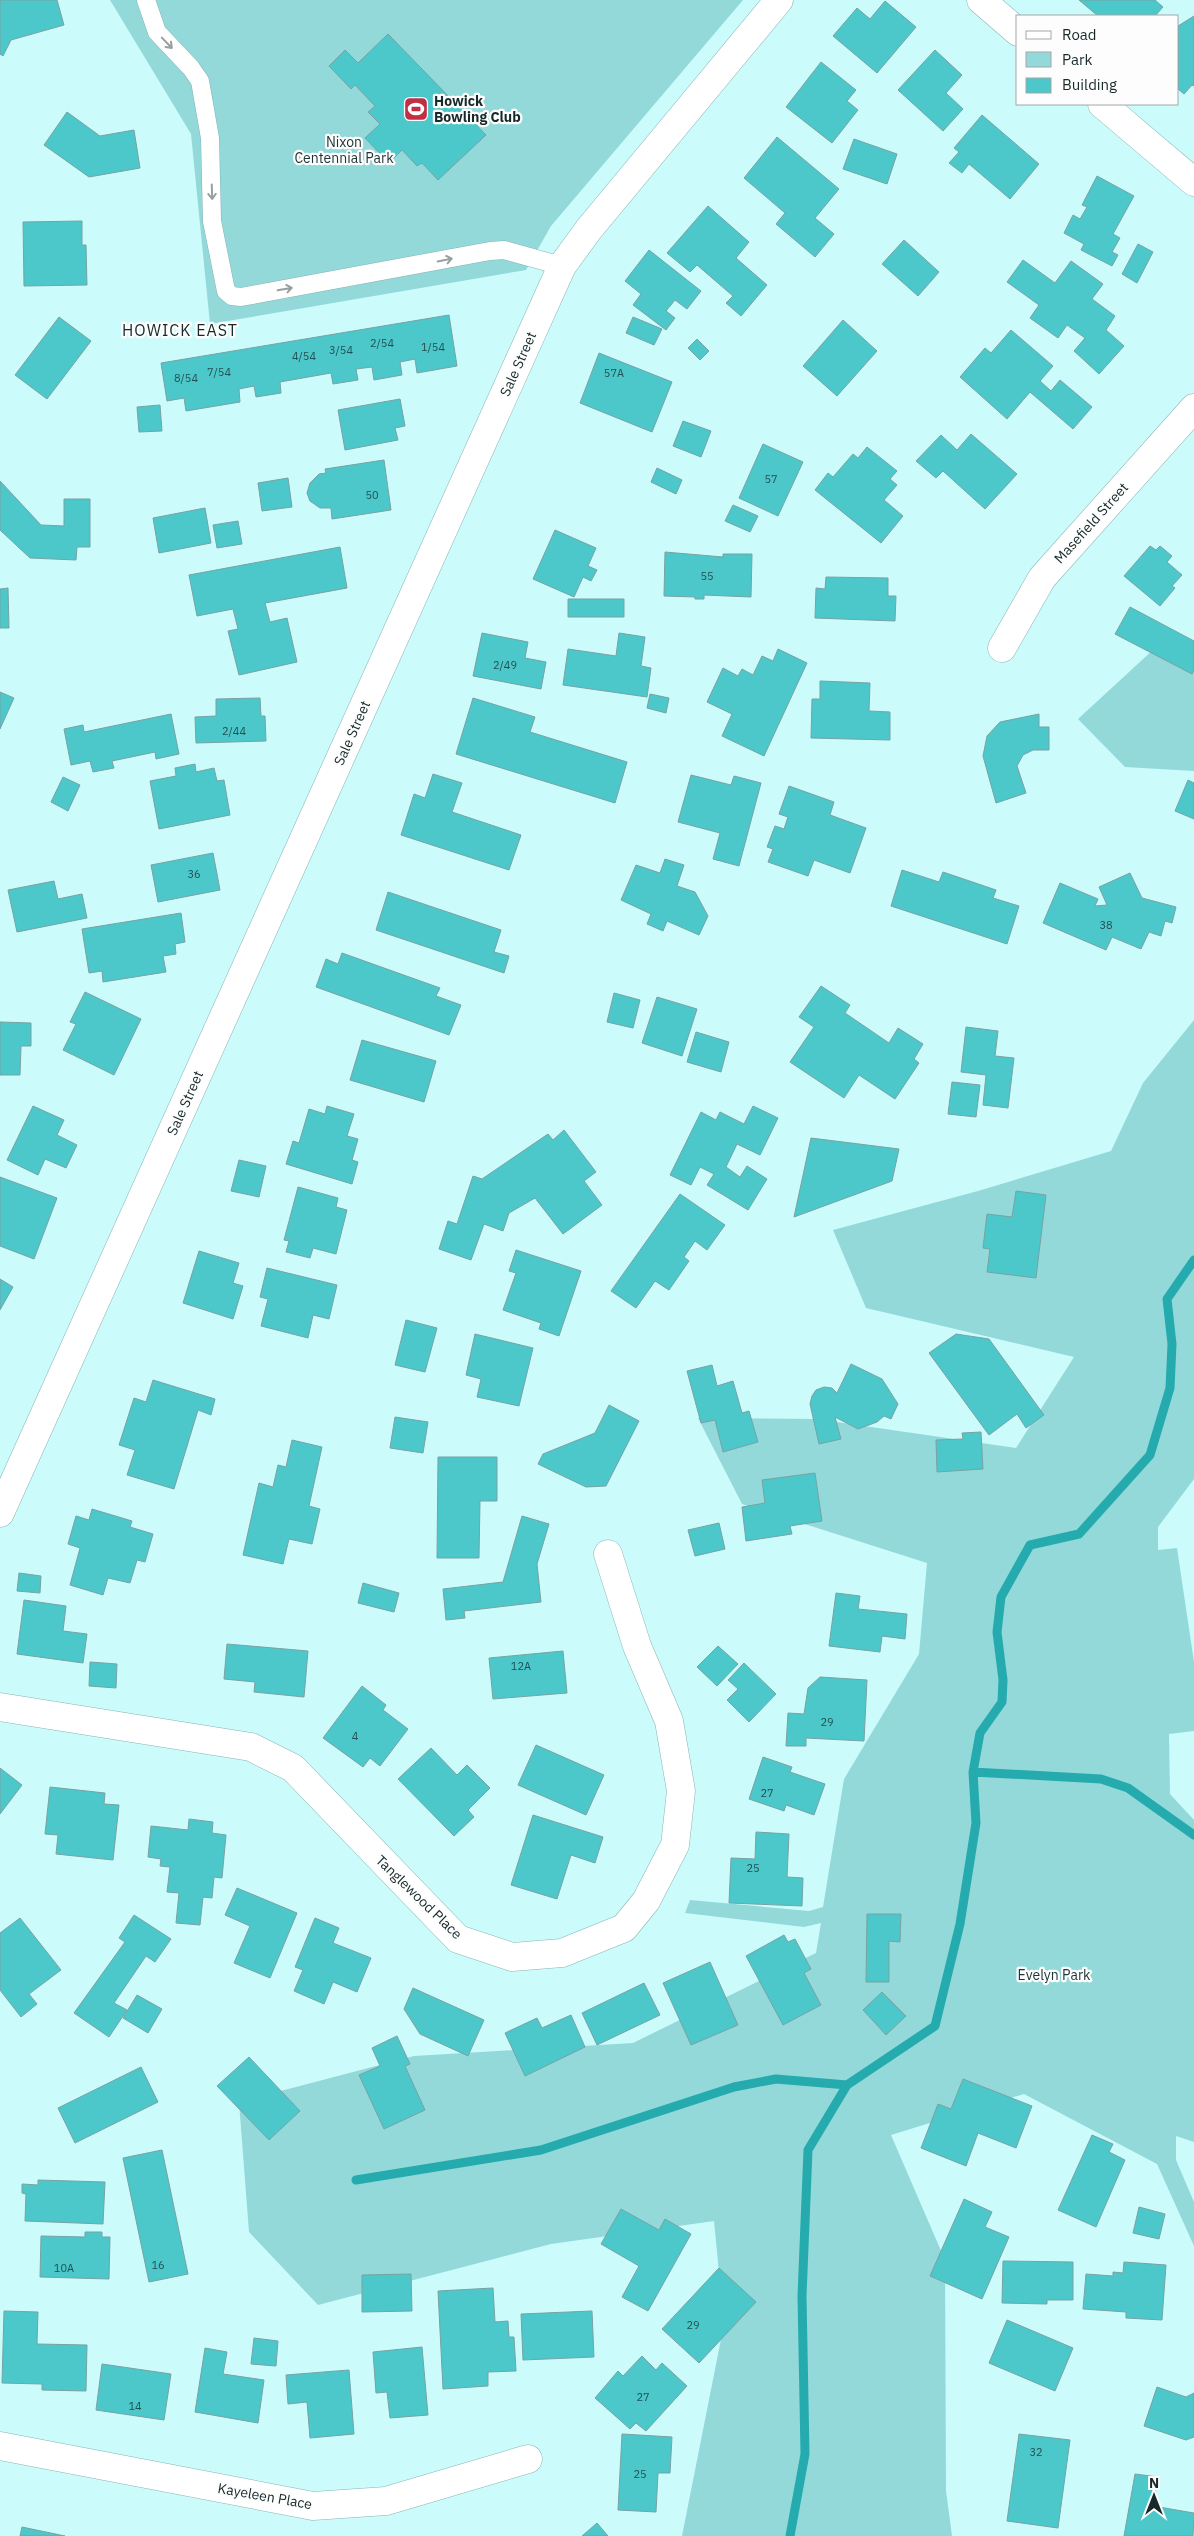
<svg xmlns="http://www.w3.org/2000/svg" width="1194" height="2536" viewBox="0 0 1194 2536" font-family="'IBM Plex Sans',sans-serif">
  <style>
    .green { fill: #93d9da }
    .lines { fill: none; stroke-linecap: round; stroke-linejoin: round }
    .stream { stroke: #25abae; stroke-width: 9 }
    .building { fill: #4cc7ca; stroke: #77a3a4 }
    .lane-casing { stroke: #87b4b5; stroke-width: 19 }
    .street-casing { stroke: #87b4b5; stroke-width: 29 }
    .lane { stroke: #fff; stroke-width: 18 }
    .street { stroke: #fff; stroke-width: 28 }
    .oneway { stroke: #979f9f }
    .labels { text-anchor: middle; stroke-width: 4.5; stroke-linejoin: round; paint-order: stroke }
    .number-label { font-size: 11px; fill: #245051 }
    .poi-label { font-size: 14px; font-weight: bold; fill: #172929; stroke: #fdfdfd; text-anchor: start }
    .park-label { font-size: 14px; fill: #1f3435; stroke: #fdfdfd }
    .street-label { font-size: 14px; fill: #172929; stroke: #fdfdfd }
    .quarter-label { font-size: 16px; letter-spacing: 1px; fill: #172929; stroke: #fdfdfd }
  </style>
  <rect width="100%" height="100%" fill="#ccfbfb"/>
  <path class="green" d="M110,0H743L551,226L526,270L210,324L191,134Z
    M1194,648V771L1125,767L1078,719L1154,649Z
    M1194,1020V1479L1158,1527V1550L1177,1548L1194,1662V1731L1169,1734L1170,1794L1194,1820V2142L1176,2136V2160L1194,2202V2246L1157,2164L1024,2094L891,2135L945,2260L946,2491L952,2536H682L724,2324L714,2221L551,2244L318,2305L249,2232L239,2102L414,2056L633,2043L816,1953L821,1923L804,1927L685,1913L690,1900L809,1911L823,1907L844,1779L919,1654L927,1563L742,1504L698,1418L816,1419L1016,1448L1074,1357L866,1308L833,1230L978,1191L1111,1151L1143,1083Z"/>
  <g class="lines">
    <path class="stream" d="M973,1772L1101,1779L1128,1788L1194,1835
      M356,2180L541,2150L734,2087L776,2079L847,2085
      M790,2536L805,2454L802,2296L808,2150L847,2085L935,2026L960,1924L976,1823L973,1772L980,1733L1002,1702L1003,1680L997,1632L1001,1597L1030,1545L1079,1534L1150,1455L1170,1388L1172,1344L1167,1299L1194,1260"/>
  </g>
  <path class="building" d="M0,0H57L64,25L11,40L3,56L0,54Z
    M1079,0H1155L1163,7L1155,16H1098Z
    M885,1L916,27L877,73L833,36L857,8L870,19Z
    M1194,16V86L1192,85L1184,94L1178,89V26Z
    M388,34L486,135L438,180L422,163L417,166L402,150L389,163L365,138L380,124L368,112L375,106L355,85L351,89L329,66L345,50L358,63Z
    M935,50L962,75L946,93L963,109L943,131L898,90Z
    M821,62L856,90L847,101L858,110L832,143L786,107Z
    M67,112L100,136L134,130L140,168L89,177L44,145Z
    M982,115L1039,164L1010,199L969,164L962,173L949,163L959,152L954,148Z
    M777,137L839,189L815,218L834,234L815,257L776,224L785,213L744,178Z
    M854,139L897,154L887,184L843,169Z
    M1097,176L1134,196L1113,234L1120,238L1112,252L1118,255L1112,266L1081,250L1084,244L1064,233L1073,215L1080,219L1087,207L1082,205Z
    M708,206L749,242L736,258L767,285L741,316L726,303L733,296L697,265L690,272L667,253Z
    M82,221V245H86L87,285L24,286L23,222Z
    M904,240L939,272L918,296L882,264Z
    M1138,244L1153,252L1137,283L1122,274Z
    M649,250L701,291L687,309L675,300L666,311L675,318L666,330L633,305L641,294L625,281Z
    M1023,260L1055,283L1071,261L1103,284L1092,299L1115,316L1106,330L1124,346L1099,374L1074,351L1085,338L1067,325L1058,338L1030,318L1039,305L1007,282Z
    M449,315L457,366L417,373L415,359L400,362L402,375L374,380L372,367L356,369L358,380L333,384L331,373L280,382L281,393L256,397L254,386L239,389L240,402L186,411L184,398L167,401L161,363Z
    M59,317L91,341L47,399L15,375Z
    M633,317L662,329L654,345L626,333Z
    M843,320L877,351L837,396L803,366Z
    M1011,330L1053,366L1040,381L1051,391L1060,380L1092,407L1073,429L1030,392L1007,419L960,377L985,348L991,353Z
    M697,339L709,351L700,360L688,348Z
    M599,353L672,382L652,432L580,403Z
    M400,399L405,426L395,428L398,440L345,450L338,410Z
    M160,405L162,431L139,432L137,407Z
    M683,421L711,431L701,457L673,446Z
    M971,434L1017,474L985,509L943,471L936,478L916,461L941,435L957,450Z
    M763,444L803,462L778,516L739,498Z
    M867,447L897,471L890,479L897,485L884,500L903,516L881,543L815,490L828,473L833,477L853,454L858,458Z
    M384,460L391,510L332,519L331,508H320L310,501L307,493L310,483L319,474L326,473L325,469Z
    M657,468L682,480L676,494L651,482Z
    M288,478L292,507L262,511L258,483Z
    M0,481L41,525L64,526V499H90V547H77L76,560L30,558L0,530Z
    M733,505L758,516L750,532L725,521Z
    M205,508L211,543L159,553L153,518Z
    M238,521L242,544L217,548L213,525Z
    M555,530L596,548L588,566L597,570L591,581L583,577L574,597L533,579Z
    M1150,546L1156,550L1160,546L1172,556L1167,562L1182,575L1172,586L1175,588L1160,606L1124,576Z
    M340,547L347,588L265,603L270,622L287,618L297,662L239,675L228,631L238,629L233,609L197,616L189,575Z
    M665,552L723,557V554H752L751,597L704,595V599H695V597L664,596Z
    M826,577L888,578V596H896L895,621L815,618L816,588L825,589Z
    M8,588L9,628H0V589Z
    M568,599H624V617H568Z
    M1130,607L1194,641V670L1192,674L1115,634Z
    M482,633L528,642L525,658L546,662L541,689L473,676Z
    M619,633L645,637L641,666L651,668L647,697L563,685L568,649L616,656Z
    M778,649L807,663L764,756L722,736L732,714L707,702L723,668L738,676L742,669L753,675L762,656L773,661Z
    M820,681L870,683L869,711L890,712V740L811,738L812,699H820Z
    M0,692L14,698L0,729Z
    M650,694L669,698L666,713L647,708Z
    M260,698L261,716H265L266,741L196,743L195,717L216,716V699Z
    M473,698L535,717L530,732L627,762L615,803L456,754Z
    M171,714L179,754L156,759L155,752L112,761L114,768L93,772L90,761L71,765L64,729L83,725L84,732Z
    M1039,714V727H1049V750H1033L1023,755L1017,766L1026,793L996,803L983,756L987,736L1000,722Z
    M195,764L196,772L214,768L217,781L224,780L230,815L159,829L150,781L176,776L175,768Z
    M433,774L462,783L452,812L521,835L509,870L401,835L414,794L425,798Z
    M691,775L731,785L734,776L761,783L739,866L713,859L720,833L678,822Z
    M63,777L80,785L68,811L51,802Z
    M1188,780L1194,783V819L1175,811Z
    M789,786L834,802L830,815L866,828L850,873L814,860L808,876L768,862L773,849L767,847L775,826L784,829L788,817L779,814Z
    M213,853L220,890L158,902L151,865Z
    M665,859L684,865L677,886L695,892L708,916L699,935L667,921L663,931L647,924L651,914L621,900L636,865L660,873Z
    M902,870L939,882L943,872L996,890L993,898L1019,906L1007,944L891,906Z
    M1130,873L1142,898L1176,907L1172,923L1165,921L1161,936L1149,932L1141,949L1112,937L1106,950L1043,923L1060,883L1098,899L1095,906L1107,905L1099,887Z
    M54,881L58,899L82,894L87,918L17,932L8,890Z
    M388,892L501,930L494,952L509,956L504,973L376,930Z
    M181,913L185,942L175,944L176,954L163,956L166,972L103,982L102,971L89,973L82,929Z
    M342,953L440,988L436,996L461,1005L449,1035L316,987L326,959L338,964Z
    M821,986L850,1005L845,1013L889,1043L898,1028L923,1044L914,1059L919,1063L895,1099L859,1075L844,1098L790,1062L814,1027L799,1017Z
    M85,992L141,1019L114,1075L63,1050L76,1024L70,1022Z
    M614,993L640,1000L633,1028L607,1022Z
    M657,997L697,1009L682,1056L642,1043Z
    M0,1022L31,1023V1046H21L20,1075H0Z
    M966,1027L998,1031L995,1056L1014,1058L1008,1108L983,1105L986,1075L961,1072Z
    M696,1032L729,1042L721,1072L687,1062Z
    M362,1040L436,1061L424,1102L350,1080Z
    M952,1082L980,1085L976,1117L948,1114Z
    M33,1106L64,1120L57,1135L77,1145L66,1168L45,1159L38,1175L7,1160Z
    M327,1106L354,1114L347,1136L358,1139L352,1160L358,1162L352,1184L286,1164L293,1141L299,1143L309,1109L325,1114Z
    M753,1106L778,1118L760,1155L737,1144L726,1167L740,1177L747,1166L767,1179L748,1210L707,1185L714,1174L700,1167L691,1185L670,1175L701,1112L716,1120L720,1112L744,1124Z
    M564,1130L596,1172L584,1181L602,1205L563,1234L535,1198L509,1213L503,1231L484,1224L471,1260L439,1249L448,1221L457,1224L473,1176L482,1179L548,1134L553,1140Z
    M811,1138L899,1149L892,1181L794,1217Z
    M239,1160L266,1166L259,1197L231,1191Z
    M0,1177L57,1198L34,1259L0,1246Z
    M298,1187L338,1198L336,1207L347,1210L336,1254L313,1248L310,1258L286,1252L289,1241L284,1240Z
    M1016,1191L1046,1195L1036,1278L987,1272L990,1249L983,1248L987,1214L1012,1217Z
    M680,1194L725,1225L707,1250L695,1241L684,1257L689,1261L669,1290L655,1281L636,1308L611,1291Z
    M516,1250L581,1271L559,1336L539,1329L541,1323L503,1310L516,1273L509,1271Z
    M199,1251L239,1263L233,1283L243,1286L233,1319L183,1303Z
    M267,1268L337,1285L329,1319L313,1315L308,1338L261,1326L268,1299L260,1297Z
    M0,1279L13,1287L0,1310Z
    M406,1320L437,1328L425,1372L395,1365Z
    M475,1334L533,1348L519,1406L477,1397L481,1379L466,1375Z
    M956,1334L989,1339L1044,1415L1026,1428L1017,1414L989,1435L929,1353Z
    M851,1364L882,1379L898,1404L891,1419L884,1416L877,1422L858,1429L835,1417L841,1439L819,1444L810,1404L812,1396L816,1390L824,1387L832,1388L837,1393Z
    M712,1365L717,1386L733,1381L742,1413L749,1411L758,1442L723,1452L715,1420L701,1423L687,1371Z
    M153,1380L215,1399L211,1415L198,1410L174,1489L127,1475L135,1450L119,1445L134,1398L146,1402Z
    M609,1405L639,1421L606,1486L586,1487L538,1464L543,1454L595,1433Z
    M395,1417L428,1422L423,1453L390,1448Z
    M981,1432L983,1469L937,1472L936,1440L963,1439L962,1433Z
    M292,1440L322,1447L309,1506L320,1509L312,1544L289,1539L283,1564L243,1555L259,1483L273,1487L278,1465L286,1467Z
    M438,1457H497V1501H480L479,1558H437Z
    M815,1473L822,1521L790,1526L792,1534L746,1541L742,1507L765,1503L762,1480Z
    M92,1509L132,1521L130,1527L153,1534L145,1562L137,1560L130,1583L108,1578L103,1595L70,1585L80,1548L68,1544L76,1516L89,1520Z
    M522,1516L549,1524L537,1564L541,1602L464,1611L465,1618L446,1620L443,1589L503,1582Z
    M719,1523L725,1549L695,1556L688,1530Z
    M19,1573L41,1576L40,1593L17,1591Z
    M363,1583L399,1593L394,1612L358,1603Z
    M836,1593L860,1596L858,1609L907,1614L905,1639L882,1636L880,1652L829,1646Z
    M24,1600L66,1606L63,1631L87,1634L83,1663L17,1654Z
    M227,1644L308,1651L304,1697L254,1692L255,1682L224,1679Z
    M718,1646L738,1664L717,1686L697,1667Z
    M563,1651L567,1693L493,1699L489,1658Z
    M90,1662L117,1664L116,1688L89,1686Z
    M744,1663L776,1694L749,1722L727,1700L738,1689L728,1680Z
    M820,1677L867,1680L864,1741L806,1738V1746H786L788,1713L804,1714L808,1688Z
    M362,1686L386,1705L383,1710L408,1729L380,1766L370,1758L363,1767L323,1738Z
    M536,1745L604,1775L586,1815L518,1785Z
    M431,1748L457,1775L467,1765L490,1788L468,1810L474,1817L454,1836L398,1779Z
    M763,1757L792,1767L790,1772L825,1784L814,1815L786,1805L784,1811L749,1799Z
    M0,1768L22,1785L0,1814Z
    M50,1787L105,1793L104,1804L119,1805L113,1860L56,1854L58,1835L45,1834Z
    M533,1815L603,1837L595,1863L571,1855L557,1899L511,1885Z
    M189,1819L213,1822L212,1833L226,1835L222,1878L214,1877L212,1898L203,1897L200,1925L176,1923L179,1893L167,1892L170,1867L160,1866L161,1859L148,1857L151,1826L188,1830Z
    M756,1832L789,1834L787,1877L803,1878L802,1906L729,1903L731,1858L755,1859Z
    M237,1888L297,1913L270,1978L234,1963L250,1926L225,1915Z
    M867,1914H901L900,1942L889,1941V1982H866Z
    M134,1915L171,1939L155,1962L146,1956L114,2003L127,2010L109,2037L74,2013L125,1942L119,1938Z
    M20,1918L61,1970L29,1994L37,2004L21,2017L0,1990V1933Z
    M315,1918L339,1928L333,1943L371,1958L357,1992L333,1982L324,2004L294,1991L303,1970L295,1967Z
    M784,1935L788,1942L795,1939L811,1969L804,1973L821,2005L783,2025L746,1956Z
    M710,1962L738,2025L691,2045L663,1983Z
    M644,1983L660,2015L597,2045L582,2013Z
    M413,1988L484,2020L468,2056L420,2034L404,2009Z
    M882,1992L906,2016L886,2035L863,2010Z
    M137,1995L162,2009L148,2033L123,2018Z
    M571,2015L585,2047L525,2076L505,2033L537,2018L542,2028Z
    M397,2036L410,2064L405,2066L425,2110L384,2129L359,2075L380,2066L372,2048Z
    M249,2057L300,2111L269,2140L217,2086Z
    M141,2067L158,2102L75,2143L58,2108Z
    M963,2079L1032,2106L1016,2148L978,2133L966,2166L921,2148L938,2104L951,2109Z
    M1092,2135L1113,2144L1109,2152L1125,2160L1096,2227L1058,2210Z
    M162,2150L188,2274L149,2282L123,2158Z
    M38,2180L105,2182L103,2224L25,2221L26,2194L22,2193V2184L38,2185Z
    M964,2199L992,2212L985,2227L1009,2237L982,2299L930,2276Z
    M1139,2207L1165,2214L1159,2239L1133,2233Z
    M621,2209L659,2230L665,2219L691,2234L648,2311L622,2297L639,2266L601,2244Z
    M85,2232H102V2237H110L109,2279L40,2277L41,2236L85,2237Z
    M1003,2261L1073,2262V2300H1047V2304L1002,2303Z
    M1124,2262L1166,2265L1162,2320L1126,2318V2312L1083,2309L1086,2274L1113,2276V2272L1123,2273Z
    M719,2268L756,2302L699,2363L662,2329Z
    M411,2274L412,2311L362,2312V2275Z
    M493,2288L495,2322L508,2321L509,2337H514L516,2371L488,2372V2386L443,2389L438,2291Z
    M4,2311L38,2312L37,2344L87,2345L86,2391L42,2390V2384L2,2383Z
    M592,2311L594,2357L523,2360L521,2314Z
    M1007,2320L1073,2348L1055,2391L989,2363Z
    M254,2338L278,2341L276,2366L251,2364Z
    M422,2347L428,2415L390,2418L387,2392L376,2393L373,2352Z
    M205,2348L227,2352L223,2374L264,2380L258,2423L195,2412Z
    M642,2356L656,2370L662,2363L687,2386L646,2431L636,2423L630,2429L595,2398L618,2371L623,2376Z
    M102,2364L171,2374L164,2420L96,2410Z
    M349,2370L354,2434L310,2438L307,2402L288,2404L286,2375Z
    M1157,2387L1186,2397L1194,2393V2437L1186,2440L1144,2426Z
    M622,2434L672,2437L670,2473H658L656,2512L618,2510Z
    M1019,2434L1070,2440L1058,2528L1007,2521Z
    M1135,2474L1158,2477L1153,2506L1194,2513L1193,2536H1124Z
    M597,2523L608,2536H582Z
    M22,2527L65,2536H20Z"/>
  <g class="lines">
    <defs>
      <path id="lane" d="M146,0L157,32L191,68L200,81L210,138L212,221L226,291L232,296L241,297L490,251L504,250L562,266"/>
      <path id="street" d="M981,0L1018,32
        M1102,104L1194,182
        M1002,648L1042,578L1194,408
        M0,1513L562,266L589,229L779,0
        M0,1707L251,1747L293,1768L458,1939L512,1957L562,1953L624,1928L646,1901L675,1845L681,1791L669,1721L637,1646L608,1554
        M0,2446L313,2506L386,2501L528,2459"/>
    </defs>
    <use href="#lane" class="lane-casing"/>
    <use href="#street" class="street-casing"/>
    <use href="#lane" class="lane"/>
    <use href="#street" class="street"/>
  </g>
  <defs><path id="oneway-shaft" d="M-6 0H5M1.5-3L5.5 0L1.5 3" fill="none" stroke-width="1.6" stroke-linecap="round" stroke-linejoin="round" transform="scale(1.25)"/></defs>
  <g class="oneway">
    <use href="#oneway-shaft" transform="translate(167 43) rotate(46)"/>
    <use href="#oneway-shaft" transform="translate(212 192) rotate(88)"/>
    <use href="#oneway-shaft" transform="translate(445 260) rotate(-11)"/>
    <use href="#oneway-shaft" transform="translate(285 289) rotate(-10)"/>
  </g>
  <defs>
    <symbol id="stadium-square" viewBox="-11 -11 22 22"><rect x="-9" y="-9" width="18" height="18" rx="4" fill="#c02f45" stroke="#fdfdfd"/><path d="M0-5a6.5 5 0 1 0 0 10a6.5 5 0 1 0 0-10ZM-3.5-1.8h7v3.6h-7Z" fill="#fff"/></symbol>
  </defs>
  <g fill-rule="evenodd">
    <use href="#stadium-square" x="402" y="95" width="28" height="28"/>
  </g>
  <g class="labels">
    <g class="number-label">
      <text x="382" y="347">2/54</text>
      <text x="433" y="351">1/54</text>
      <text x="341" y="354">3/54</text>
      <text x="304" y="360">4/54</text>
      <text x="219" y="376">7/54</text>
      <text x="614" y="377">57A</text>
      <text x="186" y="382">8/54</text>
      <text x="771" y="483">57</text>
      <text x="372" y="499">50</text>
      <text x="707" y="580">55</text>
      <text x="505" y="669">2/49</text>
      <text x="234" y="735">2/44</text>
      <text x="194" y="878">36</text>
      <text x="1106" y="929">38</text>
      <text x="521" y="1670">12A</text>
      <text x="827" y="1726">29</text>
      <text x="355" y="1740">4</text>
      <text x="767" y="1797">27</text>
      <text x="753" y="1872">25</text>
      <text x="158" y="2269">16</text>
      <text x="64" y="2272">10A</text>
      <text x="693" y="2329">29</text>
      <text x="643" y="2401">27</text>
      <text x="135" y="2410">14</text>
      <text x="1036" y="2456">32</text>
      <text x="640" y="2478">25</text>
    </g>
    <g class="poi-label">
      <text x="434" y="106">Howick<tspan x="434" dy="16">Bowling Club</tspan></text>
    </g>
    <g class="park-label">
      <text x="344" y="147">Nixon<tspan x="344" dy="16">Centennial Park</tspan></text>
      <text x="1054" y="1980">Evelyn Park</text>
    </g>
    <g class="street-label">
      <text transform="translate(518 364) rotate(-66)" y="5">Sale Street</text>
      <text transform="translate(1091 523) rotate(-48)" y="5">Masefield Street</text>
      <text transform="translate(352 733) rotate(-66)" y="5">Sale Street</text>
      <text transform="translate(185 1103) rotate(-66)" y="5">Sale Street</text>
      <text transform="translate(419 1897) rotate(44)" y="5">Tanglewood Place</text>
      <text transform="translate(265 2496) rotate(10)" y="5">Kayeleen Place</text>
    </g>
    <g class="quarter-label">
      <text x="180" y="336">HOWICK EAST</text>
    </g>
  </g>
  <rect x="1016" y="15" width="162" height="90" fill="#fdfdfd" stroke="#a1a8a8"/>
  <rect x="1026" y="31" width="25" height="8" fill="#ffffff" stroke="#a1a8a8"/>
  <text x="1062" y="40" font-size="15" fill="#172929">Road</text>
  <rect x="1026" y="52" width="25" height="15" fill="#93d9da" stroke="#a1a8a8"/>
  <text x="1062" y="65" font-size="15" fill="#172929">Park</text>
  <rect x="1026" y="78" width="25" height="15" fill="#4cc7ca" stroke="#a1a8a8"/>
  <text x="1062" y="90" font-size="15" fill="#172929">Building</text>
  <g transform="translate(1154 2496)" stroke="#fdfdfd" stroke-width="4" paint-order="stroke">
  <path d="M0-4L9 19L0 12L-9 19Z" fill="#172929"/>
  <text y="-8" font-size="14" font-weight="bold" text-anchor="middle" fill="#172929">N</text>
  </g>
</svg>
